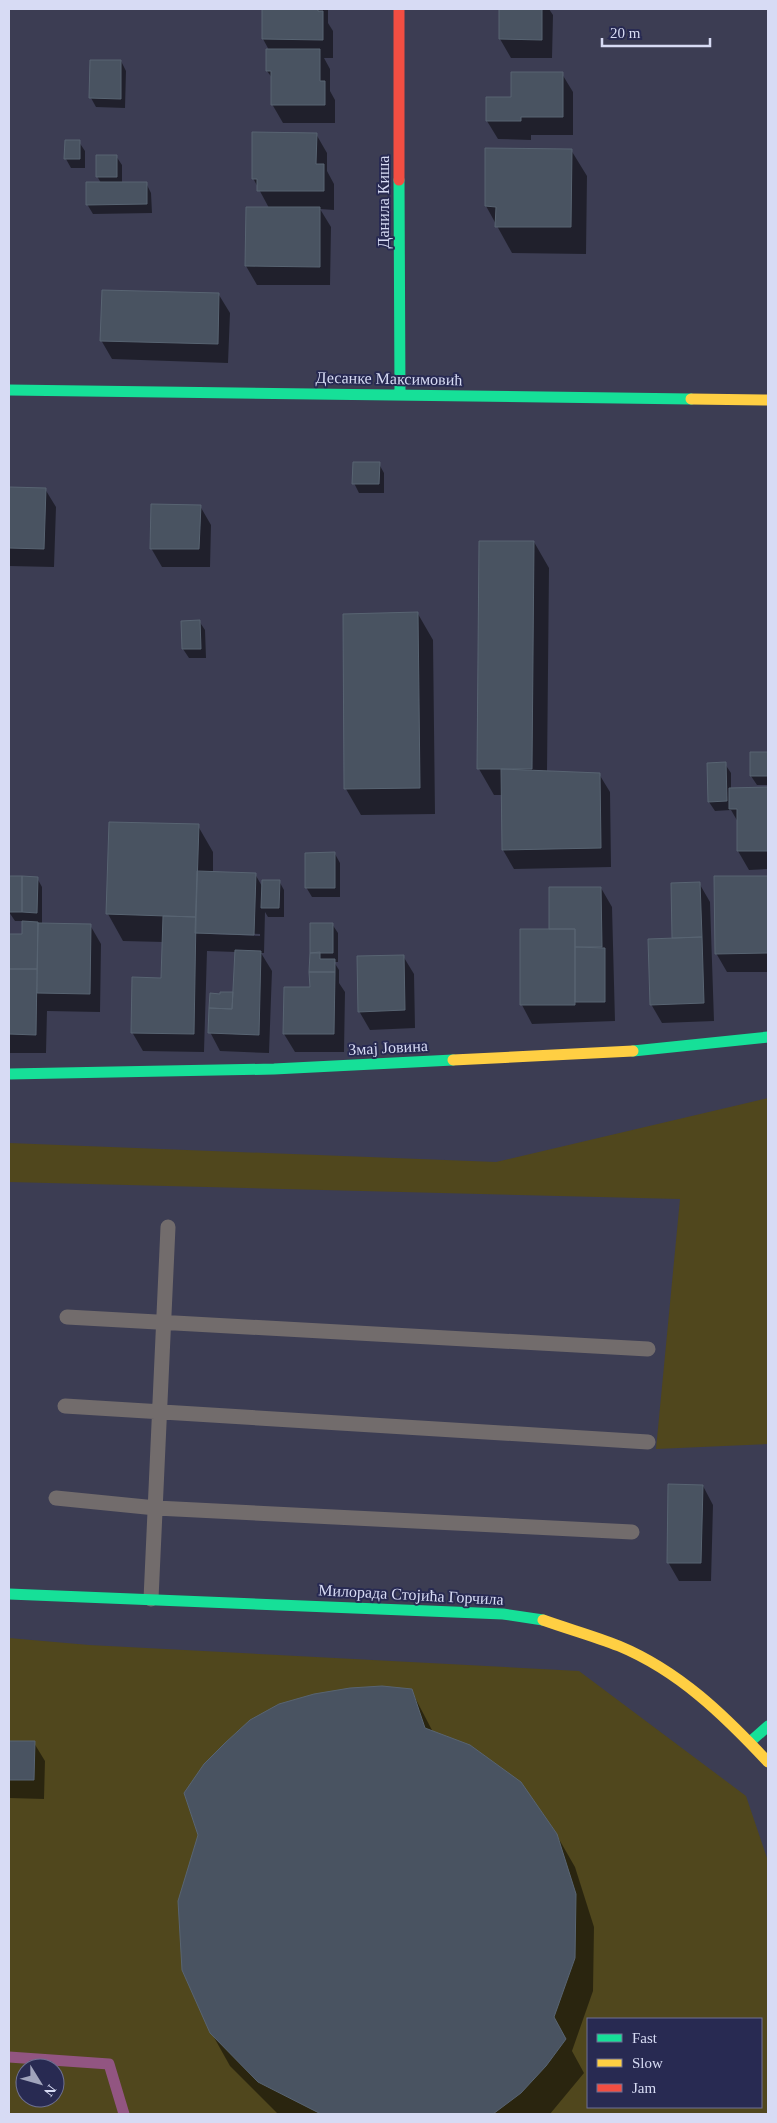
<svg xmlns="http://www.w3.org/2000/svg" width="777" height="2123" viewBox="0 0 777 2123" font-family="'Times New Roman',serif">
  <style>
    .green { fill: #50471d; fill-rule: evenodd }
    .shadow { fill: #0007; fill-rule: evenodd }
    .lines { fill: none; stroke-linecap: round; stroke-linejoin: round }
    .stream { stroke: #925581; stroke-width: 11 }
    .building { fill: #495361; stroke: #586472 }
    .lane { stroke: #726c6c; stroke-width: 15 }
    .fast { stroke: #16e098; stroke-width: 11 }
    .slow { stroke: #ffcf43; stroke-width: 11 }
    .jam { stroke: #f24e42; stroke-width: 11 }
    .labels { text-anchor: middle; stroke-width: 4; stroke-linejoin: round; paint-order: stroke }
    .street-label { font-size: 16px; fill: #d7dbf4; stroke: #282a52 }
  </style>
  <rect width="100%" height="100%" fill="#3c3d53"/>
  <path class="green" d="M768,1098V1444L656,1449L680,1199L9,1182V1143L496,1162Z
    M9,1638L89,1645L579,1671L746,1796L768,1861V2114H9ZM588,2019H761V2107H588ZM25,2068H55V2098H25Z"/>
  <path class="shadow" d="M263,9H328V23L333,31V58H324L330,69V91L335,100V123H283L272,104L273,79L267,71L269,50L263,39Z
    M501,9H549L553,15L552,58H511L500,39Z
    M91,61H121L126,71L125,108L96,107L91,98Z
    M562,74L573,92V135H531V140L498,139L487,121L512,98Z
    M316,134L327,153V171L334,184V210L320,209L331,227L330,285H257L246,266L269,208L253,178Z
    M79,142L85,151V168H71L66,159Z
    M571,150L587,176L586,254L512,253L486,206Z
    M116,156L122,165V183H146L151,193L152,213L93,214L87,204L101,183L97,176Z
    M219,295L230,313L228,363L112,359L101,340Z
    M379,464L384,473V493H359L354,483Z
    M9,488L45,489L56,507L54,567L9,566Z
    M200,506L211,525L210,567H162L151,548Z
    M534,542L549,568L547,772L599,774L610,792L611,867L514,869L503,850L502,795H494L479,769Z
    M418,614L433,640L435,814L361,815L346,789Z
    M199,621L205,630L206,658H189L183,649Z
    M768,753V785H757L751,776Z
    M725,764L731,773V789L768,788V869L749,870L738,851V822L731,810L715,811L709,802Z
    M111,823L198,826L213,852V873L255,874L263,888L279,881L284,890V917H268L265,912L264,953H261L272,971L269,1053L220,1051L210,1032L234,997L236,952L207,951L204,1052L143,1051L132,1032L162,979L164,942L123,941L108,914ZM211,932L260,934V936L211,934Z
    M335,854L340,863V897H312L306,887Z
    M9,874L11,877L37,878L42,887V923L90,925L101,944L100,1012L47,1011L46,1053H9V935H23V921H15L9,912Z
    M716,877H768V972H727L716,953Z
    M699,883L710,902L714,1021L662,1023L651,1004L673,939L672,884Z
    M601,888L612,907L615,1021L532,1024L522,1005L550,930Z
    M332,924L338,933V962H334L339,970V983L345,992L344,1052H295L284,1034L311,988V972Z
    M403,956L414,974L415,1028L370,1030L359,1011Z
    M703,1486L713,1505L711,1581H679L668,1562Z
    M411,1690L433,1732L556,1834L575,1867L594,1927L593,1991L572,2051L584,2073L550,2114H278L230,2066L211,2032Z
    M9,1742L34,1743L45,1761L44,1799L9,1798Z"/>
  <g class="lines">
    <path class="stream" d="M9,2057L109,2064L124,2114"/>
  </g>
  <path class="building" d="M262,9H318V11H323V40L262,39Z
    M499,9H542V40L499,39Z
    M266,49H320V81H325V105H271V71H266Z
    M90,60H121V99L89,98Z
    M511,72H563V117H521V121H486V97H511Z
    M252,132L317,133L316,164H324V191H257V179H252Z
    M65,140H80V159H64Z
    M485,148L572,149L571,227H495L496,207L485,206Z
    M96,155H117V177H96Z
    M86,182H147V204L86,205Z
    M246,207H320V267L245,266Z
    M102,290L219,293L218,344L100,341Z
    M353,462H380L379,484H352Z
    M9,487L46,488L44,549L9,548Z
    M151,504L201,505L199,549H150Z
    M479,541H534L532,769H477Z
    M418,612L420,788L344,789L343,614Z
    M200,620L201,649H182L181,621Z
    M750,752H768V776H750Z
    M726,762L727,801L708,802L707,763Z
    M501,769L600,773L601,848L502,850Z
    M768,787V851H737V809H729V788Z
    M109,822L199,824L196,917L106,914Z
    M335,852V888H305V853Z
    M197,871L256,873L254,935L195,933Z
    M9,876H22V912H9Z
    M22,876L38,877L37,913L22,912Z
    M714,876H768V953L715,954Z
    M262,880H280L279,908H261Z
    M700,882L702,937L672,938L671,883Z
    M549,887H601L602,947H575V929H549Z
    M163,916L196,917L194,1034L131,1033L132,977L161,978Z
    M22,921L38,922L37,969H9V934H22Z
    M38,923L91,924L90,994L37,993Z
    M310,923H333V953H310Z
    M520,929H575V1005H520Z
    M702,937L704,1003L650,1005L648,939Z
    M575,947L605,948V1002H575Z
    M235,950L261,951L259,1035L208,1033L209,1008L232,1009Z
    M320,952V959H335V972H309L310,953Z
    M404,955L405,1010L358,1012L357,956Z
    M9,969H37L36,1035L9,1034Z
    M309,972H335L334,1034H283L284,987H310Z
    M220,992H233L232,1009L209,1008L210,993L220,994Z
    M668,1484L703,1485L701,1563H667Z
    M382,1686L412,1689L425,1728L470,1745L521,1782L557,1834L576,1894L575,1958L554,2017L566,2039L546,2066L521,2093L493,2114H321L258,2082L210,2033L182,1970L178,1901L198,1835L184,1793L204,1764L225,1743L250,1720L279,1704L314,1694L350,1688Z
    M9,1741H35L34,1780H9Z"/>
  <g class="lines">
    <path class="lane" d="M67,1317L648,1349
      M65,1406L648,1442
      M56,1498L156,1508L632,1532
      M151,1599L168,1227"/>
    <path class="fast" d="M399,180L400,394
      M9,390L691,399
      M633,1051L768,1037
      M9,1074L274,1069L453,1060
      M9,1594L503,1614L543,1620
      M751,1741L768,1726"/>
    <path class="slow" d="M691,399L768,400
      M453,1060L633,1051
      M543,1620C568,1629 594,1636 619,1646C679,1671 724,1715 768,1762"/>
    <path class="jam" d="M399,9V180"/>
  </g>
  <g class="labels">
    <g class="street-label">
      <text transform="translate(383 202) rotate(-90)" y="6">Данила Киша</text>
      <text transform="translate(389 378) rotate(1)" y="6">Десанке Максимовић</text>
      <text transform="translate(388 1047) rotate(-3)" y="6">Змај Јовина</text>
      <text transform="translate(411 1594) rotate(3)" y="6">Милорада Стојића Горчила</text>
    </g>
  </g>
  <rect width="777" height="2123" fill="none" stroke="#d7dbf4" stroke-width="20"/>
  <rect x="587" y="2018" width="175" height="90" fill="#282a52" stroke="#6e7193"/>
  <rect x="597" y="2034" width="25" height="8" fill="#16e098" stroke="#6e7193"/>
  <text x="632" y="2043" font-size="15" fill="#d7dbf4">Fast</text>
  <rect x="597" y="2059" width="25" height="8" fill="#ffcf43" stroke="#6e7193"/>
  <text x="632" y="2068" font-size="15" fill="#d7dbf4">Slow</text>
  <rect x="597" y="2084" width="25" height="8" fill="#f24e42" stroke="#6e7193"/>
  <text x="632" y="2093" font-size="15" fill="#d7dbf4">Jam</text>
  <g transform="translate(40 2083) rotate(127)"><circle r="24" fill="#282a52" stroke="#6e7193"/>
  <path d="M0-4L9 19L0 12L-9 19Z" fill="#a1a4bc"/>
  <text y="-8" font-size="14" font-weight="bold" text-anchor="middle" fill="#d7dbf4">N</text>
  </g>
  <path d="M602 38v8h108v-8" fill="none" stroke="#d7dbf4" stroke-width="2.5"/>
  <text x="610" y="38" font-size="15" fill="#d7dbf4" stroke="#282a52" stroke-width="4" paint-order="stroke">20 m</text>
</svg>
